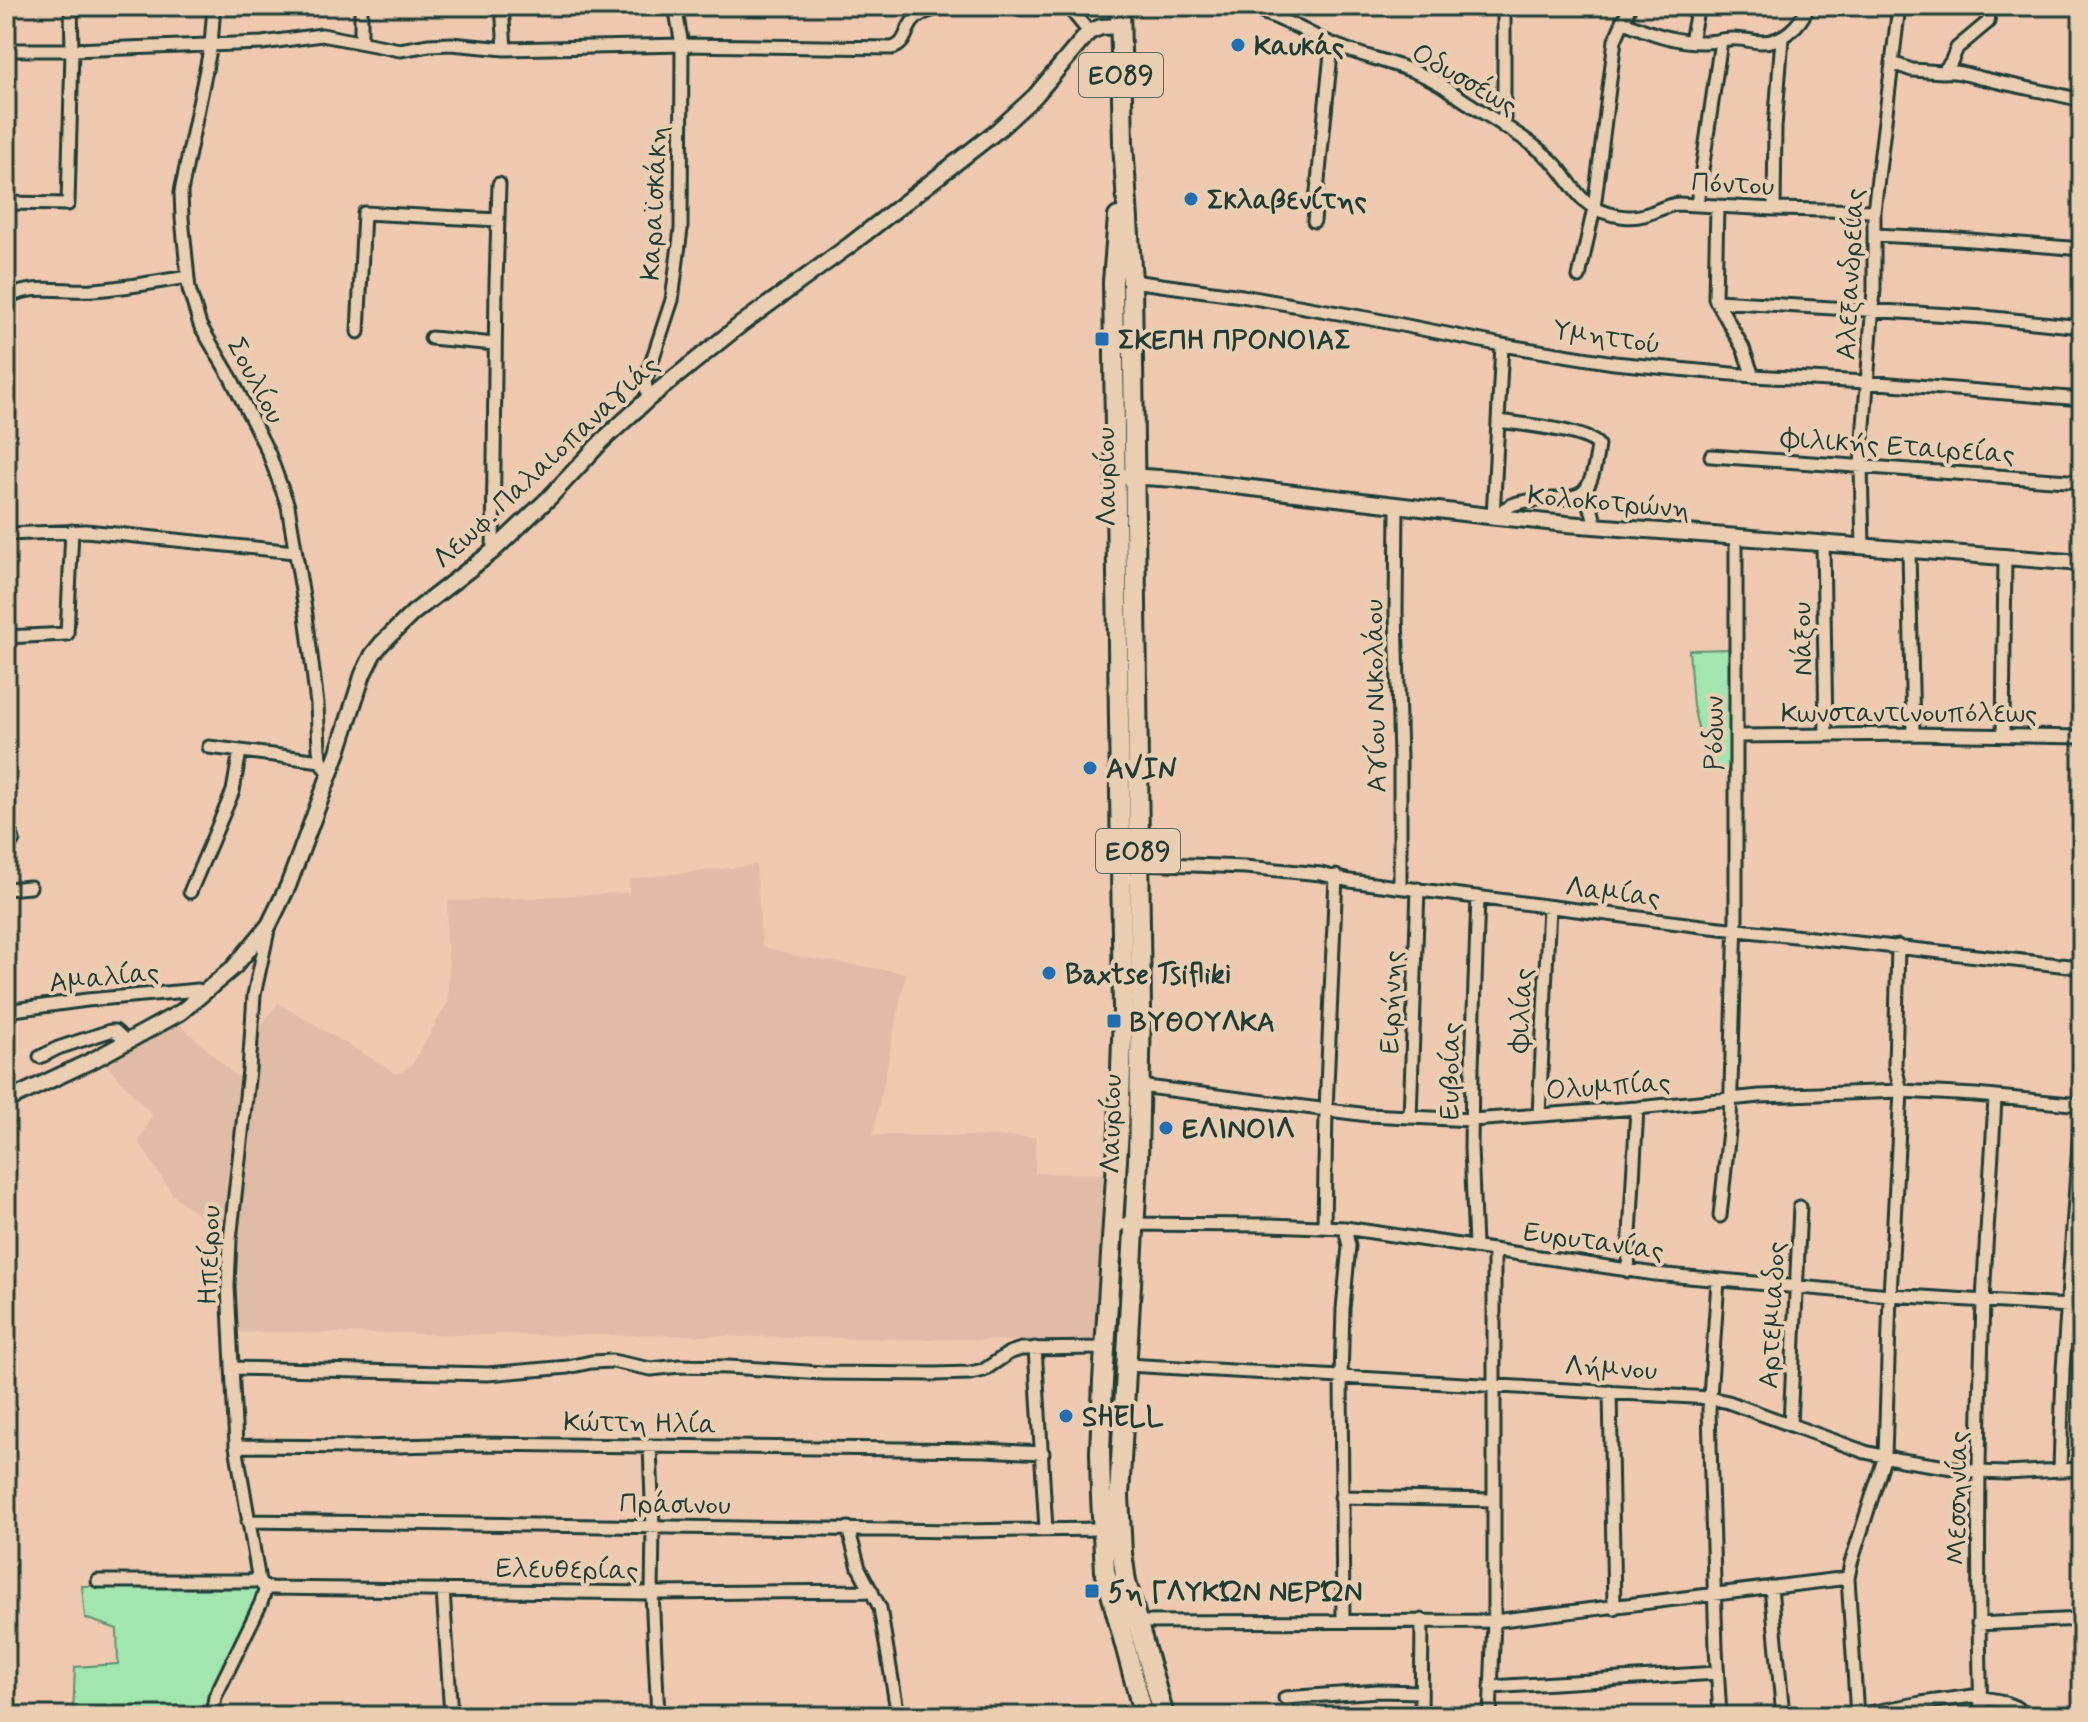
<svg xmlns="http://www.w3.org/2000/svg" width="2088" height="1722" viewBox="0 0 2088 1722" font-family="Mynerve,sans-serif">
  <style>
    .built { fill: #e0bba6 }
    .green { fill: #a2e5af; stroke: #609172; stroke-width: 2 }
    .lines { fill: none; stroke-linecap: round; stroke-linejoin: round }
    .stream { stroke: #6c98ad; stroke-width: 4 }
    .minor-casing { stroke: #1f3d34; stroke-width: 17 }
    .tertiary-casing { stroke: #1f3d34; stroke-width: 20 }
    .primary-casing { stroke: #1f3d34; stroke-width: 24 }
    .minor { stroke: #eaceb1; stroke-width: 11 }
    .tertiary { stroke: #eaceb1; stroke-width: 14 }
    .primary { stroke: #eaceb1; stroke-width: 18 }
    .poi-dot { fill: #1f6fb2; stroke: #eaceb1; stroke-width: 3 }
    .labels { text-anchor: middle; stroke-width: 8; stroke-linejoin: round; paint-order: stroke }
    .shield { fill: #eaceb1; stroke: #5c685a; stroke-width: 2 }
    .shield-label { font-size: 26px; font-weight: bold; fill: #1f3d34 }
    .poi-label { font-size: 28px; font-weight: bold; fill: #1f3d34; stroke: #eaceb1; text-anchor: start }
    .street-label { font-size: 28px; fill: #1f3d34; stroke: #eaceb1 }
  </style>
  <rect width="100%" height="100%" fill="#eec9b0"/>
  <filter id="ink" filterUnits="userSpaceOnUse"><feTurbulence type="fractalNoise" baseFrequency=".0125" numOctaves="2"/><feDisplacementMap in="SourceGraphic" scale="16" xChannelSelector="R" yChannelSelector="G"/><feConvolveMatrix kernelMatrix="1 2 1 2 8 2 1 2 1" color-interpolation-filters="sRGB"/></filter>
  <g filter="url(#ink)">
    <path class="built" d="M756,865L762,946L799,957L906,973L873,1135L1036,1137L1035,1173L1103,1174L1097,1342L664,1335H523L235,1332L232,1262L218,1259L216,1229L172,1194L139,1142L152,1115L104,1062L179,1024L236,1076L250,1080L256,1033L278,1003L397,1074L411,1066L448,1002L449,964L446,937L448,901L629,893L630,879Z"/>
    <path class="green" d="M1731,649V771L1708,769L1693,706L1689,650Z
      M255,1584L262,1598L200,1716H73L75,1667L118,1664L117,1629L85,1618L82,1586Z"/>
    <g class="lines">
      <path class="stream" d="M204,1716L209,1706"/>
      <defs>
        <path id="minor" d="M214,6L211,45L181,192L182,218L189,289L200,325L231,378L269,454L288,506L306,615L317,704L319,750L323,766L330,773
          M361,6V41
          M502,6L505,49
          M1058,6L1071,10L1089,32
          M1246,6C1259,11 1273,16 1286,22C1301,28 1315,37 1330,43C1369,60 1414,65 1449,90C1482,114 1527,136 1555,164C1570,180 1579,203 1601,211C1614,216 1631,219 1644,215C1656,212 1665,205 1678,204L1774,209L1874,211
          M1504,6V127
          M1622,21C1649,33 1677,43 1706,42C1715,42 1723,39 1731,39C1742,38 1752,42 1762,42C1783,42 1801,25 1808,6
          M1691,41L1698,6
          M6,50H72L71,6
          M1892,63L1912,70L1943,72L1951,62L1957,48L1988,22L1990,6
          M1943,72C1957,70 1967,75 1981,78C2014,86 2048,92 2082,100
          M6,203L68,204L72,50L262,43L322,35L400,50L429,45L451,44L505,49L682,45L892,48C908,44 904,28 916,18C926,9 942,8 955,6
          M1697,204L1721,41
          M1717,206L1715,298L1743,348L1753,376
          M1774,209L1775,127L1782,38
          M1314,221L1332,44
          M1874,235L1958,239L2082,249
          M1579,277L1594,208L1615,40L1630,6
          M1132,281L1242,296L1372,319L1502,345L1614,363L1753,376L1866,382L2082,399
          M6,298C33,283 63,292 93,290C124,288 156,282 187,277
          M1716,301L1984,317L2082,327
          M358,332L364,213L498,220
          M431,338L495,344
          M648,399L645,382L672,300L681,229L682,45L675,6
          M1711,456L2082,482
          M1582,494L1592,511L1596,526
          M1397,505L1396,612L1400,759V887
          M1493,517L1502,345
          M1497,517C1513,489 1573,508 1586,489C1594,477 1596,459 1598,445C1585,430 1520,424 1499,421
          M6,534L86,531L295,552
          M1823,543L1826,734
          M1863,546L1861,466L1874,289V211L1899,6
          M493,551L496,283L499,184
          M1909,551L1913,734
          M6,637L67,634L72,531
          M2003,735L2005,556
          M1737,736L1908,734L2082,737
          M209,747L321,761
          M6,830L11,835L13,840L6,848
          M1138,863L1245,867L1321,874L1350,881L1702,926L2069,966L2082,969
          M6,889L30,887
          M190,892L233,791L240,751
          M269,926L254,995L249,1070L230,1240L228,1286L236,1446L259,1581L263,1586L271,1588L652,1593L872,1591
          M6,1011L87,1000L198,990L206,992
          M40,1057L58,1048L110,1031H115L126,1041
          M1139,1086L1368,1115L1472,1120L1637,1108L1760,1096L1901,1091L1975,1095L2082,1105
          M1539,1115L1549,907
          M1410,1117L1418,889
          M1720,1216L1730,1121L1736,918V537
          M1113,1224L1270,1225L1345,1228L1655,1274L1890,1295L2069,1306
          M1324,1227L1326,1110L1336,876
          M1475,1246L1471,1148L1472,1068L1478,897
          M1628,1271L1637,1108
          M1718,1281L1709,1411L1716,1648L1720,1716
          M1035,1348L1046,1529
          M1127,1365L1710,1398L1728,1402L1865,1452L1901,1460L1979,1472L2006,1473L2082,1469
          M232,1368L488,1374L568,1367L591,1362L612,1361L651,1369L680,1366L728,1367L823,1373L935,1374L970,1373L984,1370L1009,1353L1021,1349L1105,1348
          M1610,1392L1614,1608
          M1790,1425L1800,1207
          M236,1446L357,1447L477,1444L985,1450L1043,1453
          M650,1446L653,1527L652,1593L658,1716
          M2060,1470L2063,1369L2082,1101
          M1341,1497L1494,1500
          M248,1521L957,1531L1102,1529
          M848,1528L859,1568L880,1608L898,1716
          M98,1581H259
          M1771,1587L1783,1716
          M443,1590L451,1716
          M1343,1620L1341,1378L1343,1309L1349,1246L1345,1228
          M1137,1622L1494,1621L1848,1578
          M1978,1624L2082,1619
          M1491,1687L1717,1673
          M1285,1698L1378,1691L1421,1692
          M212,1716L215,1697L261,1603L266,1588
          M1421,1716L1422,1620
          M1490,1716L1494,1621V1250
          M1853,1716L1921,1703L1973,1696L2000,1701L2015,1707L2028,1716
          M1857,1716L1848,1578L1851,1563L1885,1456L1890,1295L1901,1091L1895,1066L1898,946
          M1981,1716C1977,1578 1978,1441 1983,1303C1986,1234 1992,1165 1995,1097"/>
        <path id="tertiary" d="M1127,476L1176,479L1497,517L1567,524L2082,563
          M6,1101L95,1059L181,1012L234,967L269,925L288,886L338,752L363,674L373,654L382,643L413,613L493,551L549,498L603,440L648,399L740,325L850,245L998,130L1035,96L1089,32L1101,27L1120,26"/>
        <path id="primary" d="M1120,6L1123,143L1132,281L1141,1008L1138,1160L1119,1496L1122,1553L1126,1582L1164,1716
          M1118,217L1113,282L1123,1010L1119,1129L1103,1381L1100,1452L1101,1497L1105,1571L1144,1716"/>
      </defs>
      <use href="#minor" class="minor-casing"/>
      <use href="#tertiary" class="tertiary-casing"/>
      <use href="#primary" class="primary-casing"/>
      <use href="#minor" class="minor"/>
      <use href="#tertiary" class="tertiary"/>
      <use href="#primary" class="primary"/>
    </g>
  </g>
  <g class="poi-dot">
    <circle cx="1238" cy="45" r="8"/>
    <circle cx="1191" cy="199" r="8"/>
    <rect x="1094" y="331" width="16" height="16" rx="4"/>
    <circle cx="1090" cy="768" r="8"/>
    <circle cx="1049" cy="973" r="8"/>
    <rect x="1106" y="1013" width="16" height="16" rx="4"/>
    <circle cx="1166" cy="1128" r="8"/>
    <circle cx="1066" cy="1416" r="8"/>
    <rect x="1084" y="1583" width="16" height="16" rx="4"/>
  </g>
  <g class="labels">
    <g class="shield">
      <rect x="1079" y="53" width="84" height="44" rx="6"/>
      <rect x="1096" y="829" width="84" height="44" rx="6"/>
    </g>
    <g class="shield-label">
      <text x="1121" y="84">ΕΟ89</text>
      <text x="1138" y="860">ΕΟ89</text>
    </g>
    <g class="poi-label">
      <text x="1254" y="55">Καυκάς</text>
      <text x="1207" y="209">Σκλαβενίτης</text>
      <text x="1118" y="349">ΣΚΕΠΗ ΠΡΟΝΟΙΑΣ</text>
      <text x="1106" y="778">AVIN</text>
      <text x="1065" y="983">Baxtse Tsifliki</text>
      <text x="1130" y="1031">ΒΥΘΟΥΛΚΑ</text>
      <text x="1182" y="1138">ΕΛΙΝΟΙΛ</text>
      <text x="1082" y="1426">SHELL</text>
      <text x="1108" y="1601">5η ΓΛΥΚΏΝ ΝΕΡΏΝ</text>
    </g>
    <g class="street-label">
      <text transform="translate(1465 78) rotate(30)" y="10">Οδυσσέως</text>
      <text transform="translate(1733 183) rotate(3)" y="10">Πόντου</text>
      <text transform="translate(653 203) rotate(-87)" y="10">Καραϊσκάκη</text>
      <text transform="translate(1849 274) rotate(-87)" y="10">Αλεξανδρείας</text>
      <text transform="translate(1607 336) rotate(8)" y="10">Υμηττού</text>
      <text transform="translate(257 380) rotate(62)" y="10">Σουλίου</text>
      <text transform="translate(1898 445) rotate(4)" y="10">Φιλικής Εταιρείας</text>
      <text transform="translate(545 461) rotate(-43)" y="10">Λεωφ. Παλαιοπαναγιάς</text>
      <text transform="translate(1105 477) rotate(-91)" y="10">Λαυρίου</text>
      <text transform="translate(1609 501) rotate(5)" y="10">Κολοκοτρώνη</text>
      <text transform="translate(1801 639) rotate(-91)" y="10">Νάξου</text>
      <text transform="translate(1374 696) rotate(-91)" y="10">Αγίου Νικολάου</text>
      <text x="1909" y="722">Κωνσταντινουπόλεως</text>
      <text transform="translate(1713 733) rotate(-90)" y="10">Ρόδων</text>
      <text transform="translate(1613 891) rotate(7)" y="10">Λαμίας</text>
      <text transform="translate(104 976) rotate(-6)" y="10">Αμαλίας</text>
      <text transform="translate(1390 1002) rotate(-88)" y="10">Ειρήνης</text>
      <text transform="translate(1520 1010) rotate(-87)" y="10">Φιλίας</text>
      <text transform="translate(1449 1071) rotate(-89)" y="10">Ευβοίας</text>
      <text transform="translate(1608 1085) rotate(-4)" y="10">Ολυμπίας</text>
      <text transform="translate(1110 1124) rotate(-89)" y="10">Λαυρίου</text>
      <text transform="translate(1594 1240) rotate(8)" y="10">Ευρυτανίας</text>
      <text transform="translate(208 1255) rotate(-88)" y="10">Ηπείρου</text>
      <text transform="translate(1771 1315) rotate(-87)" y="10">Αρτεμιαδος</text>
      <text transform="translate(1611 1367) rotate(3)" y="10">Λήμνου</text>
      <text transform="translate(640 1422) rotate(1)" y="10">Κώττη Ηλία</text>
      <text transform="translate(1956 1498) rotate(-89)" y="10">Μεσσηνίας</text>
      <text transform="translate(675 1503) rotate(1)" y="10">Πράσινου</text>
      <text transform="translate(567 1568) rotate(1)" y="10">Ελευθερίας</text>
    </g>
  </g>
  <rect width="2088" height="1722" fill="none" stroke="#eaceb1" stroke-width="32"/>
  <rect x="16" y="16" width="2056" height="1690" fill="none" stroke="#1f3d34" stroke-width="3" filter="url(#ink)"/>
</svg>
